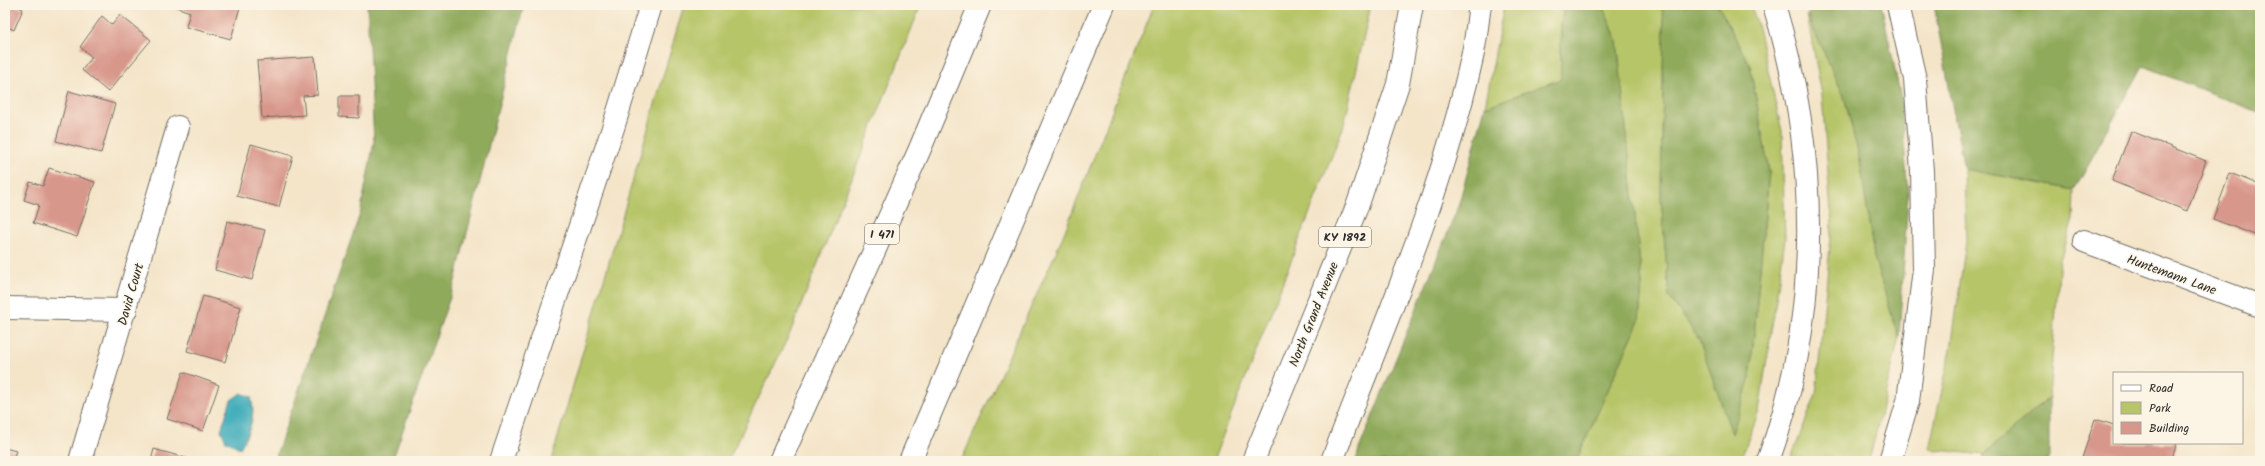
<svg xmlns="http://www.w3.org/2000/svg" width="2265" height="466" viewBox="0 0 2265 466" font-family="Kalam,sans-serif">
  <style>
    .green { fill: #b6c568; stroke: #70784a }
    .forest { fill: #90aa5c; stroke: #5e6a44 }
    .water { fill: #3dacba; stroke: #346c72 }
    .building { fill: #d8978b }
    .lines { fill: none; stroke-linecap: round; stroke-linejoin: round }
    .minor-casing { stroke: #716c62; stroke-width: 24 }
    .secondary-casing { stroke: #716c62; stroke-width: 24 }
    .primary-casing { stroke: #716c62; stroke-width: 24 }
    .motorway-casing { stroke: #716c62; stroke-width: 24 }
    .minor { stroke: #fff; stroke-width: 22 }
    .secondary { stroke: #fff; stroke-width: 22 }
    .primary { stroke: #fff; stroke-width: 22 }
    .motorway { stroke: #fff; stroke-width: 22 }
    .labels { text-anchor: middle; stroke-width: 3; stroke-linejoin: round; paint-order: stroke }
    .shield { fill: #fcf5e5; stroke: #6a6863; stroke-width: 1 }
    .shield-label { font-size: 12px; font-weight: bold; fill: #2b2b2b }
    .street-label { font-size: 13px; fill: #2b2b2b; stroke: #fcf5e5 }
  </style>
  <rect width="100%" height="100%" fill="#fcf5e5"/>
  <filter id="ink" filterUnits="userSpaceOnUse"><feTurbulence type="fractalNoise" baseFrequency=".025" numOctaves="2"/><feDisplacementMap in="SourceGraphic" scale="8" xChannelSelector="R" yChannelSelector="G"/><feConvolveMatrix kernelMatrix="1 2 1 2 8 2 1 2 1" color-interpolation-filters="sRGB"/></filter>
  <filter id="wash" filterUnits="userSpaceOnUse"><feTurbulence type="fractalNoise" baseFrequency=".012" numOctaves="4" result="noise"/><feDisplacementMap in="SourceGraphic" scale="16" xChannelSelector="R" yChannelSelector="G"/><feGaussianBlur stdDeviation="0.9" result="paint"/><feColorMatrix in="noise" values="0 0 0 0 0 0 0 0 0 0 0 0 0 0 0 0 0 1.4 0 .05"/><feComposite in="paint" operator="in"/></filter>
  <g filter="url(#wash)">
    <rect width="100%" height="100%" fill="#f4e5c9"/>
    <path class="green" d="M684,5H921L790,333L728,461H551Z
      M1154,5H1371L1344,125L1213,461H961L1061,241Z
      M1504,5H1565L1561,25V79L1485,107Z
      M1602,5H1661L1664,19L1661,197L1669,296L1699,339L1732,433L1750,378L1769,172L1750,66L1718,5H1750L1756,19L1782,131L1785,240L1759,411L1740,461H1576L1639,321L1642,284L1617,40Z
      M1807,15L1844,96L1860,160L1874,257L1899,338L1869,461H1790L1816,394L1832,225L1822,95Z
      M1964,169L2074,190L2073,220L2060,259L2049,397L1983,455L1929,449L1951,349L1966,241Z"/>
    <path class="forest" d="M367,5H524L453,289L392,461H274L360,214L374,142Z
      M1565,5H1602L1617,40L1642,284L1639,321L1576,461H1356L1359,449L1458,207L1485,107L1561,79V25Z
      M1661,5H1718L1750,66L1769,172L1750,378L1732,434L1699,339L1669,296L1661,197L1664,19Z
      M1816,5H1881L1883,12L1901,99L1908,195L1899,338L1874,257L1860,160L1844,96L1807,15Z
      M1934,5H2260V113L2143,66L2074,190L1964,169Z
      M2049,397V461H1982L1983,455Z"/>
    <path class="water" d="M241,393L251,397C256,416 250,431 240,448L226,441L221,430L231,400Z"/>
    <g id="blocks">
      <path class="building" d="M7,5H14L23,9L14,30L5,26Z
        M170,5L240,7L231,39L186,27L190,12Z
        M120,15L151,40L108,92L82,70L92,57L80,47L102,16L112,25Z
        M315,57L318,95L303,96L305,115L262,118L257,61Z
        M69,91L115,104L101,153L56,141Z
        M339,96H359V118L339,117Z
        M2131,131L2206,161L2187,211L2112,181Z
        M251,144L293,156L279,207L237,196Z
        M49,168L95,182L77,237L33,223L39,205L24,200L30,182L43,186Z
        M2230,173L2260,185V237L2213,219Z
        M227,221L265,230L252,280L215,270Z
        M203,296L241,307L225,362L187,351Z
        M183,372L219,385L203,431L167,419Z
        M2095,419L2114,425V443H2177L2171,461H2081Z
        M5,448L16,451L12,461H5Z
        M154,449L196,461H151Z"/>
    </g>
  </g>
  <g filter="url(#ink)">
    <use href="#blocks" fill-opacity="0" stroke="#716c62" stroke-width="1"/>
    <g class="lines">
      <defs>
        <path id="minor" d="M2084,241L2260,306
          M5,308L126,310
          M80,461L178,127"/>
        <path id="secondary" d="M1332,461C1382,329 1440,200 1471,62C1476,43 1477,24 1480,5"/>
        <path id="primary" d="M1253,461L1358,204L1398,84L1412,5"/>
        <path id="motorway" d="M501,461L613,128L651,5
          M780,461L919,151L980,5
          M910,461L1104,5
          M1768,461C1822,315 1819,153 1774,5
          M1890,461L1908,401L1924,269L1922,171L1915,79L1898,5"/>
      </defs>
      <use href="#minor" class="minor-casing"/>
      <use href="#secondary" class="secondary-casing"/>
      <use href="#primary" class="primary-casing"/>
      <use href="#motorway" class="motorway-casing"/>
      <use href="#minor" class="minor"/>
      <use href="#secondary" class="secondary"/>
      <use href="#primary" class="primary"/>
      <use href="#motorway" class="motorway"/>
    </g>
  </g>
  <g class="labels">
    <g class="shield">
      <rect x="865" y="224" width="34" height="20" rx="3"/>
      <rect x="1319" y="227" width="52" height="20" rx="3"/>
    </g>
    <g class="shield-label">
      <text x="882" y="238">I 471</text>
      <text x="1345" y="241">KY 1892</text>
    </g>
    <g class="street-label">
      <text transform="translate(2172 274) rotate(20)" y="5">Huntemann Lane</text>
      <text transform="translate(130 294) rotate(-74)" y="5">David Court</text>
      <text transform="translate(1313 314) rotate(-68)" y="5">North Grand Avenue</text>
    </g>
  </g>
  <rect width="2265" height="466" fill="none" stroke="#fcf5e5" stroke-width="20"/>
  <rect x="2113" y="372" width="130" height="72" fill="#fcf5e5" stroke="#a8a49b"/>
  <rect x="2121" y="385" width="20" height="6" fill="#ffffff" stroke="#a8a49b"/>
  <text x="2149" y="392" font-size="12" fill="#2b2b2b">Road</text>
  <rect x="2121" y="402" width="20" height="12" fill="#b6c568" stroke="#a8a49b"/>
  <text x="2149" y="412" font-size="12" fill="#2b2b2b">Park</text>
  <rect x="2121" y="422" width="20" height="12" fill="#d8978b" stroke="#a8a49b"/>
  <text x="2149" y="432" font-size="12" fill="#2b2b2b">Building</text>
</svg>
